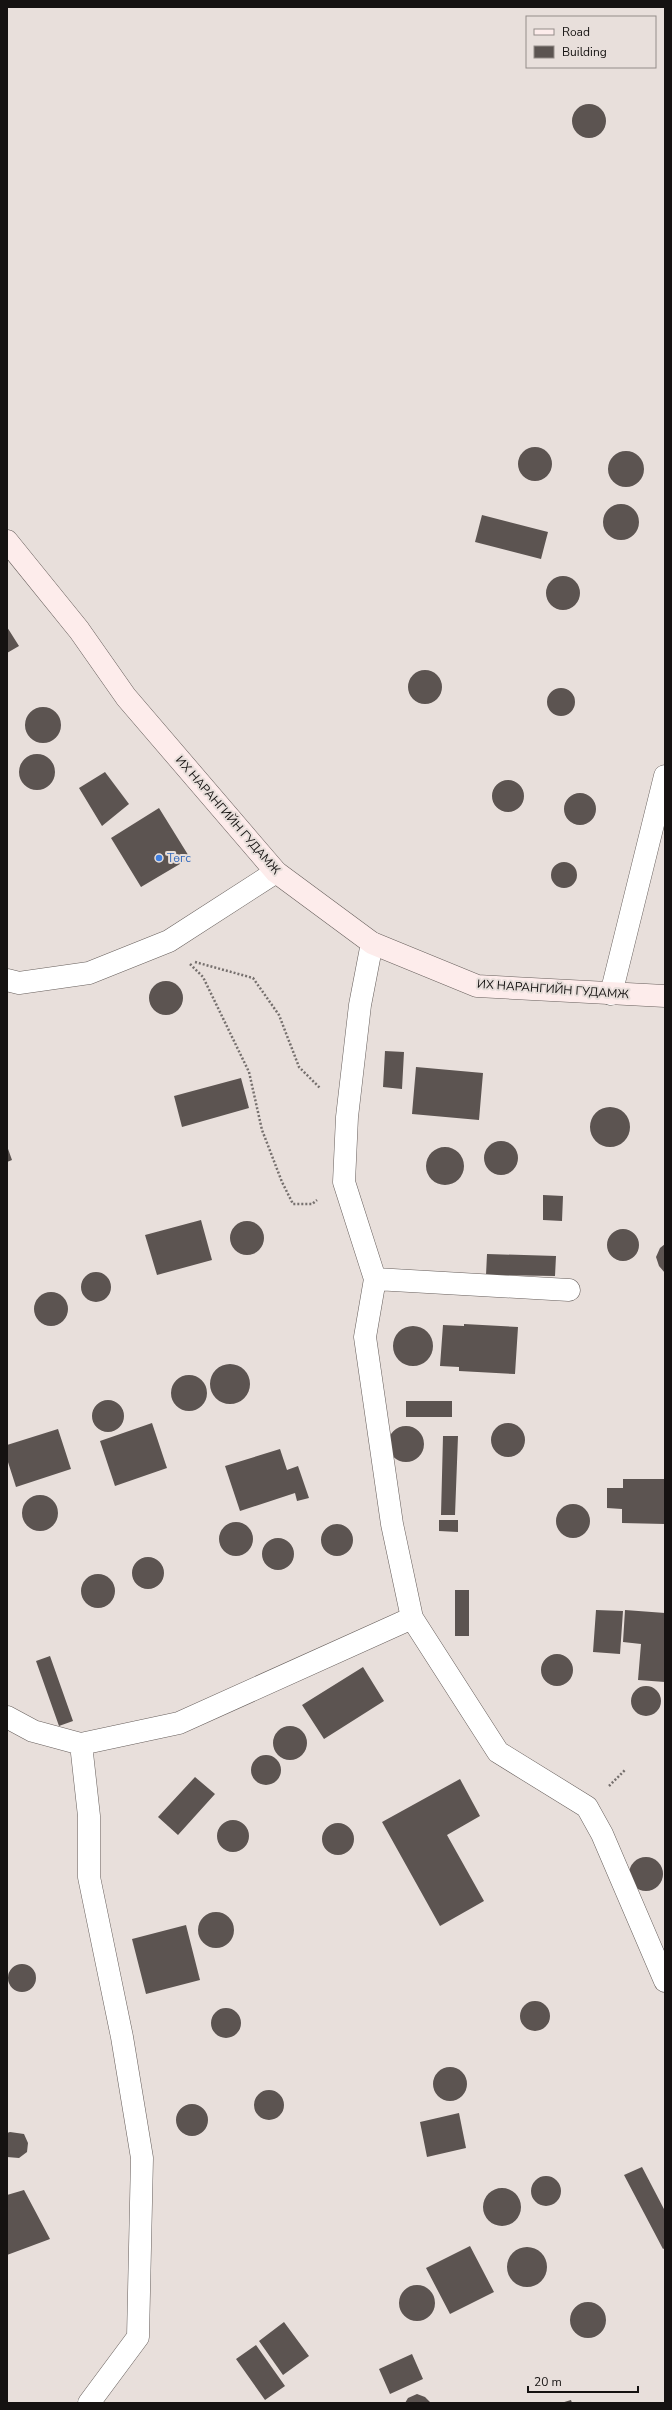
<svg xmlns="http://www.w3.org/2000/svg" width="672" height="2410" viewBox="0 0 672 2410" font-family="'Nunito Sans',sans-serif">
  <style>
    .building { fill: #5c5451 }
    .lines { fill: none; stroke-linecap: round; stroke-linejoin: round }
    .street-casing { stroke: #675f5c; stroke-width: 23 }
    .secondary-casing { stroke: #675f5c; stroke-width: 23 }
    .path { stroke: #76706e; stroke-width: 2.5; stroke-dasharray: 2 2; stroke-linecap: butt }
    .street { stroke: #fff; stroke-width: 22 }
    .secondary { stroke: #fdeceb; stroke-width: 22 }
    .shop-dot { fill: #3f7fe0; stroke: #e8dfdb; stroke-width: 1.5 }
    .labels { text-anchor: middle; stroke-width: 4; stroke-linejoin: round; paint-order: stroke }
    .street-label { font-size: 12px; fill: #151211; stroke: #e8dfdb }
    .shop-label { font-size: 12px; fill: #366cbe; stroke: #e8dfdb; text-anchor: start }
  </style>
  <rect width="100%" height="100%" fill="#e8dfdb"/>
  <path class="building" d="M572 121a17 17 0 1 1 34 0a17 17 0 1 1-34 0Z
    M518 464a17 17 0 1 1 34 0a17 17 0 1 1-34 0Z
    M608 469a18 18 0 1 1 36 0a18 18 0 1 1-36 0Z
    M603 522a18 18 0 1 1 36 0a18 18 0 1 1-36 0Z
    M482,515L548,532L541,559L475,542Z
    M546 593a17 17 0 1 1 34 0a17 17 0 1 1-34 0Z
    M7,627L19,646L7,653Z
    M408 687a17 17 0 1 1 34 0a17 17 0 1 1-34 0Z
    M547 702a14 14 0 1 1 28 0a14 14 0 1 1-28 0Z
    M25 725a18 18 0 1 1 36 0a18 18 0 1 1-36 0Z
    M19 772a18 18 0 1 1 36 0a18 18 0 1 1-36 0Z
    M105,772L129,804L102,826L79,788Z
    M492 796a16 16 0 1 1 32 0a16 16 0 1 1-32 0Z
    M564 809a16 16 0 1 1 32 0a16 16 0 1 1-32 0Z
    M159,808L190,858L141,887L111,838Z
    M551 875a13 13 0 1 1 26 0a13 13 0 1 1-26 0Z
    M149 998a17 17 0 1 1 34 0a17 17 0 1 1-34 0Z
    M385,1051L404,1052L402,1089L383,1087Z
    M416,1067L483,1073L479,1120L412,1114Z
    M241,1078L249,1108L182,1127L174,1096Z
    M590 1127a20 20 0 1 1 40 0a20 20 0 1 1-40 0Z
    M484 1158a17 17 0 1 1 34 0a17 17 0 1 1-34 0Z
    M7,1146L12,1160L7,1162Z
    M426 1166a19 19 0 1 1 38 0a19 19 0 1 1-38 0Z
    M543,1195L563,1196L562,1221L543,1220Z
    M201,1220L212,1260L157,1275L145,1235Z
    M230 1238a17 17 0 1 1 34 0a17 17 0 1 1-34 0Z
    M607 1245a16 16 0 1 1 32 0a16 16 0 1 1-32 0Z
    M665,1244V1273L659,1266L656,1257L660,1248Z
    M487,1254L556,1256L555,1276L486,1275Z
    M81 1287a15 15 0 1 1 30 0a15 15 0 1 1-30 0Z
    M34 1309a17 17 0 1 1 34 0a17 17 0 1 1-34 0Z
    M464,1324L518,1327L515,1374L459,1371V1367L440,1366L443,1325L464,1326Z
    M393 1346a20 20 0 1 1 40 0a20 20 0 1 1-40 0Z
    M210 1384a20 20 0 1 1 40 0a20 20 0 1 1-40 0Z
    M171 1393a18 18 0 1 1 36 0a18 18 0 1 1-36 0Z
    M92 1416a16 16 0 1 1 32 0a16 16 0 1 1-32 0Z
    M406,1401H452V1417H406Z
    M152,1423L167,1468L115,1486L100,1441Z
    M491 1440a17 17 0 1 1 34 0a17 17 0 1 1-34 0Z
    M388 1444a18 18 0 1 1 36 0a18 18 0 1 1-36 0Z
    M58,1429L71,1469L16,1487L7,1459V1445Z
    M443,1436H458L455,1515H441Z
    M280,1449L287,1470L298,1466L309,1498L297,1501L295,1493L240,1511L225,1466Z
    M623,1479H665V1524L622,1523V1509L607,1508V1488H623Z
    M22 1513a18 18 0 1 1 36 0a18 18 0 1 1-36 0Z
    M556 1521a17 17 0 1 1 34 0a17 17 0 1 1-34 0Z
    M439,1520H458V1532L439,1531Z
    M219 1539a17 17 0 1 1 34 0a17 17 0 1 1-34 0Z
    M321 1540a16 16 0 1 1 32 0a16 16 0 1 1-32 0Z
    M262 1554a16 16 0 1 1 32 0a16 16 0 1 1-32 0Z
    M132 1573a16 16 0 1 1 32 0a16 16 0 1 1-32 0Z
    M81 1591a17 17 0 1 1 34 0a17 17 0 1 1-34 0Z
    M455,1590H469V1636H455Z
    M596,1610L623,1611L620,1654L593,1652Z
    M625,1610L665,1613V1682L638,1680L641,1644L623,1642Z
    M541 1670a16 16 0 1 1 32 0a16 16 0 1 1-32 0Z
    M50,1656L73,1721L59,1726L36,1661Z
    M363,1667L384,1701L324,1739L302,1705Z
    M631 1701a15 15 0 1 1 30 0a15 15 0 1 1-30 0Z
    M273 1743a17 17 0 1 1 34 0a17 17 0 1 1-34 0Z
    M251 1770a15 15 0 1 1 30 0a15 15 0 1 1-30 0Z
    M195,1777L215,1794L178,1835L158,1817Z
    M460,1779L480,1816L447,1835L484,1901L440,1926L382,1822Z
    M217 1836a16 16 0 1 1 32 0a16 16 0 1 1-32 0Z
    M322 1839a16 16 0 1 1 32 0a16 16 0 1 1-32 0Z
    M629 1874a17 17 0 1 1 34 0a17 17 0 1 1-34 0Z
    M198 1930a18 18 0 1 1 36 0a18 18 0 1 1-36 0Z
    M186,1925L200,1980L146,1994L132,1939Z
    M8 1978a14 14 0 1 1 28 0a14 14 0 1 1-28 0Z
    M520 2016a15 15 0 1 1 30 0a15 15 0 1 1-30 0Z
    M211 2023a15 15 0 1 1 30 0a15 15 0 1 1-30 0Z
    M433 2084a17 17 0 1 1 34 0a17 17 0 1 1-34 0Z
    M254 2105a15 15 0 1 1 30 0a15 15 0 1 1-30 0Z
    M176 2120a16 16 0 1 1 32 0a16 16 0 1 1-32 0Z
    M459,2113L466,2148L427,2157L420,2122Z
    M10,2132L24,2134L28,2143L27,2152L19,2158L7,2157V2133Z
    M642,2167L665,2211V2248L663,2249L624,2175Z
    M531 2191a15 15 0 1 1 30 0a15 15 0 1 1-30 0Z
    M483 2207a19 19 0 1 1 38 0a19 19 0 1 1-38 0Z
    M24,2190L50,2239L7,2255V2195Z
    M470,2246L494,2292L450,2314L426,2268Z
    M507 2267a20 20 0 1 1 40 0a20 20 0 1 1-40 0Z
    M399 2303a18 18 0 1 1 36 0a18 18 0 1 1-36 0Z
    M570 2320a18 18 0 1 1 36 0a18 18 0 1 1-36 0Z
    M284,2322L309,2356L283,2375L259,2341Z
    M256,2345L285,2386L265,2400L236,2359Z
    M412,2354L423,2379L390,2394L379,2369Z
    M417,2394L425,2397L431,2403H405L408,2398Z
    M571,2400L572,2403H561Z"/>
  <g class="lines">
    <defs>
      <path id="street" d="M7,980L19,983L89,973L169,941L276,872
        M611,994L665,776
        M375,1279L569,1290
        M412,1618L498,1752L587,1807L602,1834L665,1981
        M7,1717L33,1731L81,1744L179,1723L412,1618L392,1524L365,1337L375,1279L344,1182L347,1117L360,1005L372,943
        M81,1744L89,1816V1877L122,2037L142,2158L138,2337L89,2403"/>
      <path id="secondary" d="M7,541L79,630L126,697L276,872L372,943L477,986L665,996"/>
    </defs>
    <use href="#street" class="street-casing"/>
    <use href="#secondary" class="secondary-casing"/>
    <path class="path" d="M195,962L253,978L279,1015L299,1067L320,1088
      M190,964L203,977L249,1072L262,1130L282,1182L293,1204H312L317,1200
      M609,1786L625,1770"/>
    <use href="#street" class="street"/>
    <use href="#secondary" class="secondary"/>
  </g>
  <circle class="shop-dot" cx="159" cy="858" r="4"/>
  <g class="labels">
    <g class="street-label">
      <text transform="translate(228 815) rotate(49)" y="4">ИХ НАРАНГИЙН ГУДАМЖ</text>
      <text transform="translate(553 989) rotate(4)" y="4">ИХ НАРАНГИЙН ГУДАМЖ</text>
    </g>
    <g class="shop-label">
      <text x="167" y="862">Төгс</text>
    </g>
  </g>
  <rect width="672" height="2410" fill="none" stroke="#151211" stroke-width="16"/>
  <rect x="526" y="16" width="130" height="52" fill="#e8dfdb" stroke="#948d8a"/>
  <rect x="534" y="29" width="20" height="6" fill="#fdeceb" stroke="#948d8a"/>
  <text x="562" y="36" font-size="12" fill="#151211">Road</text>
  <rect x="534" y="46" width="20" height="12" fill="#5c5451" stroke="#948d8a"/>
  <text x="562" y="56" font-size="12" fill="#151211">Building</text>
  <path d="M528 2386v6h110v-6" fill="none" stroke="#151211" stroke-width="2"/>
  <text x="534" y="2386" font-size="12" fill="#151211" stroke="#e8dfdb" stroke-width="3" paint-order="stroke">20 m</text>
</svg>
